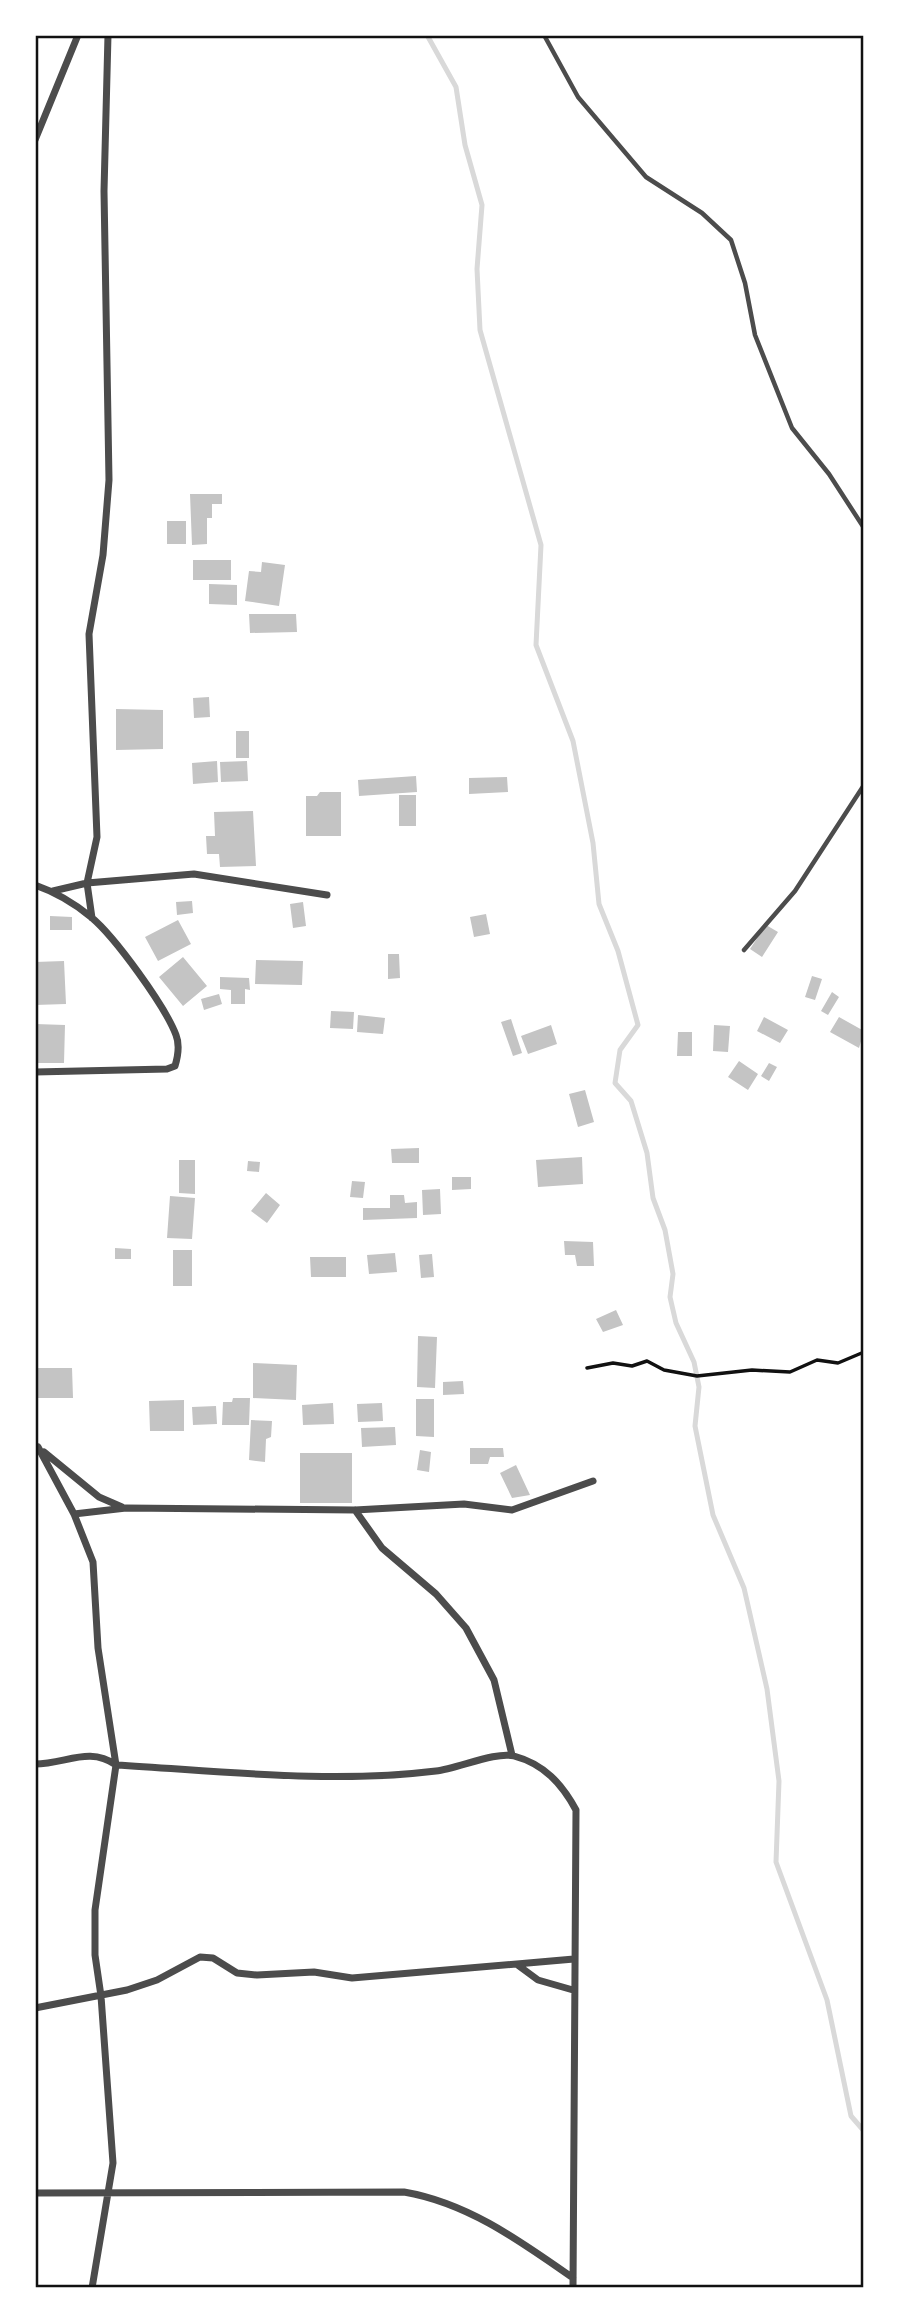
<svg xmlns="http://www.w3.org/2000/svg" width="899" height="2323" viewBox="0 0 899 2323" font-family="'DM Sans',sans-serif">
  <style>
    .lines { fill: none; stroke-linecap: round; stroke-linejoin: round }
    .stream { stroke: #d9d9d9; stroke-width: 5 }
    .building { fill: #c4c4c4 }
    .path { stroke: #111; stroke-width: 3.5 }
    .service { stroke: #4c4c4c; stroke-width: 4.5 }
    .minor { stroke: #4c4c4c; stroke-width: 7 }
    .neatline { fill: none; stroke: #111; stroke-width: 2.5 }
  </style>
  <rect width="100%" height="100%" fill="#fff"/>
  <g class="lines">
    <path class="stream" d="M427,35L456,87L465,145L482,205L477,269L480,330L541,545L536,645L573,741L593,843L599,904L618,951L638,1025L620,1050L615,1083L631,1101L647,1153L653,1198L665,1230L673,1274L670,1297L676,1323L694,1362L699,1387L695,1426L713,1515L744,1588L767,1689L779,1781L776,1862L827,2000L851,2116L864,2131"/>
  </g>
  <path class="building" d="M190,494H222V504H212V518H207V544L192,545Z
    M167,521H186V544H167Z
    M193,560H231V580H193Z
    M262,562L285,565L279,606L245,601L249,571L261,572Z
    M209,584L237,585V605L209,604Z
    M249,614H296L297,632L250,633Z
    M209,697L210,717L194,718L193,698Z
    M116,709L163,710V749L116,750Z
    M236,731H249V758H236Z
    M217,761L218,782L193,784L192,763Z
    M247,761L248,781L221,782L220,762Z
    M416,776L417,792L359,796L358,780Z
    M507,777L508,792L469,794V778Z
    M320,792H341V836H306V796H317Z
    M399,795H416V826H399Z
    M253,811L256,866L220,867L219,854H207L206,836H215L214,812Z
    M192,901L193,913L177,915L176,902Z
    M303,902L306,926L293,928L290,904Z
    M486,914L490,934L474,937L470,917Z
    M50,916L72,917V930H50Z
    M178,920L191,944L158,961L145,937Z
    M766,925L778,932L762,957L750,949Z
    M388,954H399L400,978L388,979Z
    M183,957L207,986L183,1006L159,977Z
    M256,960L303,961L302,985L255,984Z
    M64,961L66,1004L35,1005V962Z
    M812,976L822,979L815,1000L805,997Z
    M220,977L249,978L250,990L245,989V1004H231V990L220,989Z
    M832,992L839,997L828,1015L821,1011Z
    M219,994L222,1004L204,1010L201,999Z
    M331,1011L354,1012L353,1029L330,1028Z
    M358,1015L385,1018L383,1034L357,1032Z
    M764,1017L788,1030L780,1043L757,1031Z
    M839,1017L864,1031L859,1048L830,1032Z
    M511,1019L522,1053L513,1056L501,1022Z
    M35,1024L65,1025L64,1063H35Z
    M551,1025L557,1044L528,1054L521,1036Z
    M714,1025L730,1026L728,1052L713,1051Z
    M678,1032H692V1056H677Z
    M739,1061L758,1074L748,1090L728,1077Z
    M769,1063L777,1067L769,1081L761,1076Z
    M585,1090L594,1122L578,1127L569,1094Z
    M419,1148V1163H392L391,1149Z
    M582,1157L583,1184L538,1187L536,1160Z
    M179,1160H195V1194L179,1193Z
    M248,1161L260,1162L259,1172L247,1171Z
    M452,1177H471V1189L452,1190Z
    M352,1181L365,1182L363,1198L350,1197Z
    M440,1189L441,1214L423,1215L422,1190Z
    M266,1193L280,1205L267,1223L251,1211Z
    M390,1195H404L405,1203L417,1202V1218L363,1220V1208H390Z
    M170,1196L195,1198L192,1239L167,1238Z
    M564,1241L593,1242L594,1266H577L575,1255H565Z
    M115,1248L131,1249V1259H115Z
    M173,1250H192V1286H173Z
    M395,1253L397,1272L369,1274L367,1255Z
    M432,1254L434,1277L421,1278L419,1255Z
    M310,1257H346V1277H311Z
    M616,1310L623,1325L603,1332L596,1319Z
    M418,1336L437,1337L435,1388L417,1387Z
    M253,1363L297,1365L296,1400L253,1398Z
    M35,1368H72L73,1398H35Z
    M463,1381L464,1394L443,1395V1382Z
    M233,1398H250L249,1425H222L223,1402H232Z
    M416,1399H434V1437L416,1436Z
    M184,1400V1431H150L149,1401Z
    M333,1403L334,1424L303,1425L302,1405Z
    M382,1403L383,1421L358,1422L357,1404Z
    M216,1406L217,1424L193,1425L192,1407Z
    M251,1420L272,1421L271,1437L266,1439L265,1462L249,1460Z
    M395,1427L396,1445L362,1447L361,1428Z
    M470,1448H503L504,1457H490L488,1464H470Z
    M420,1450L431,1452L429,1472L417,1470Z
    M300,1453H352V1503H300Z
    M516,1465L530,1495L512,1498L500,1473Z"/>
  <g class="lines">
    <path class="path" d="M587,1368L613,1363L632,1366L647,1361L664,1370L697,1376L752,1370L790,1372L817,1360L838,1363L864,1352"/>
    <path class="service" d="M544,35L578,97L646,177L702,213L731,240L745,283L755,335L792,428L829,474L864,528
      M744,950L795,891L864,785"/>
    <path class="minor" d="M35,140L78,35
      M35,885C55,892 74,903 91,917C115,937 165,1006 176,1035C180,1045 178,1056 175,1066L167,1069L35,1072
      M53,891L87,883L194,874L327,895
      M92,918L87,883L97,837L89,634L103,555L109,480L104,191L108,35
      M38,1447L74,1514L93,1562L98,1648L116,1765L95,1910V1955L101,1996L113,2163L92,2288
      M44,1452L99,1497L122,1507
      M355,1510L382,1548L436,1594L466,1628L494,1680L512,1755
      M74,1514L126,1508L355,1510L464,1504L512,1510L593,1481
      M35,1764C66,1764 89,1746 116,1765C221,1771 330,1784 436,1771C457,1769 496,1751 514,1756C544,1764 562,1784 576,1810L573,2288
      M519,1966L538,1980L573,1990
      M35,2008L127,1990L157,1980L200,1957L213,1958L237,1973L257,1975L314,1972L352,1978L574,1959
      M35,2193L404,2192C468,2203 520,2241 573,2278"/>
  </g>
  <rect width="899" height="2323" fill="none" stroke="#ffffff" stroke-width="74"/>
  <rect x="37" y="37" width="825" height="2249" class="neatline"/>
</svg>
